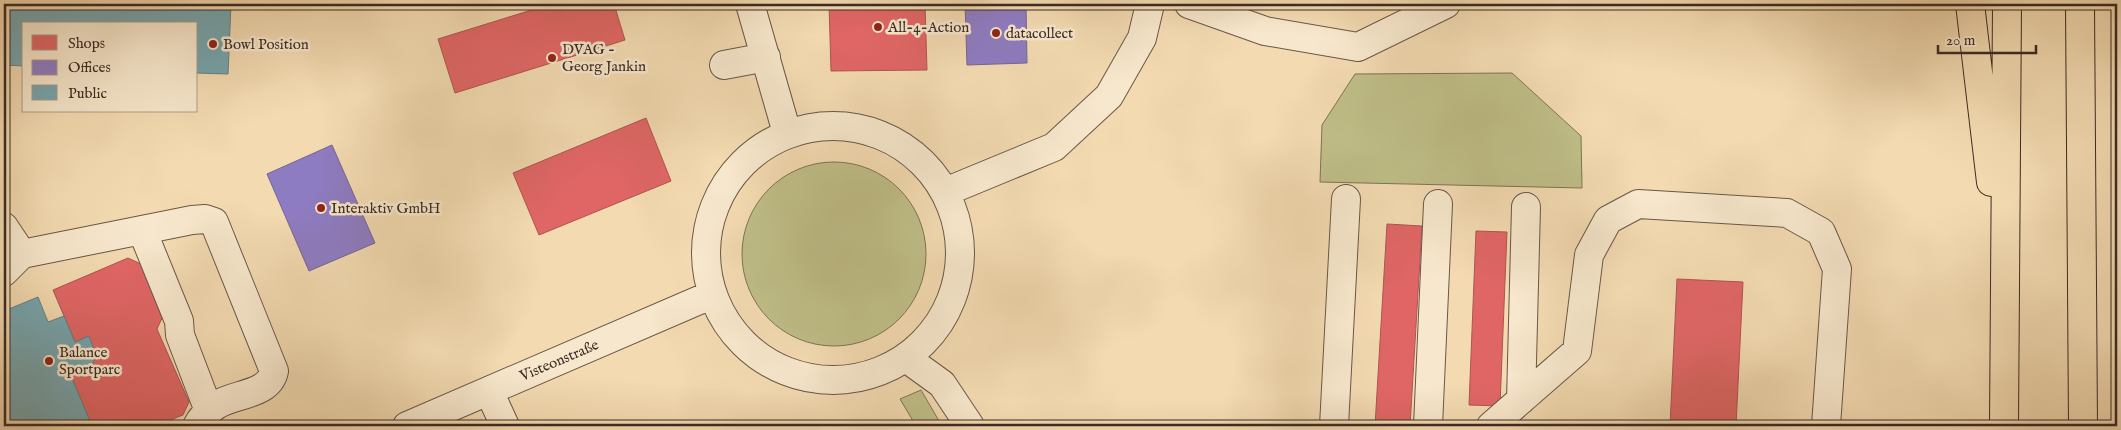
<svg xmlns="http://www.w3.org/2000/svg" width="2121" height="430" viewBox="0 0 2121 430" font-family="'IM FELL English',serif">
  <style>
    .green { fill: #bfbe88; stroke: #7d7456 }
    .shops { fill: #e06666; stroke: #ae5452 }
    .offices { fill: #8e7cc3; stroke: #756494 }
    .public { fill: #76a5af; stroke: #648086 }
    .lines { fill: none; stroke-linecap: round; stroke-linejoin: round }
    .minor-casing { stroke: #695748; stroke-width: 30 }
    .highway-casing { stroke: #3b2b25; stroke-width: 30 }
    .minor { stroke: #f7e7cc; stroke-width: 28 }
    .highway { stroke: #f3dab1; stroke-width: 28 }
    .poi-dot { fill: #8f2418; stroke: #f7e7cc; stroke-width: 2 }
    .labels { text-anchor: middle; stroke-width: 5; stroke-linejoin: round; paint-order: stroke }
    .poi-label { font-size: 15px; fill: #3b2b25; stroke: #f7e7cc; text-anchor: start }
    .street-label { font-size: 15px; fill: #3b2b25; stroke: #f7e7cc }
  </style>
  <rect width="100%" height="100%" fill="#f3dab1"/>
  <filter id="stains"><feTurbulence type="fractalNoise" baseFrequency=".004" numOctaves="4"/><feColorMatrix values="0 0 0 0 .2 0 0 0 0 .09 0 0 0 0 .02 0 0 0 .5 -.17"/></filter>
  <radialGradient id="worn" r=".72"><stop offset=".6" stop-color="#630" stop-opacity="0"/><stop offset="1" stop-color="#630" stop-opacity=".3"/></radialGradient>
  <path class="green" d="M1512,73L1581,136L1582,188L1320,182L1322,125L1355,74Z
    M742 254a92 92 0 1 1 184 0a92 92 0 1 1-184 0Z
    M921,390L942,426H916L900,399Z"/>
  <path class="shops" d="M551,4H614L625,40L455,93L438,39Z
    M829,4H925L927,70L831,71Z
    M646,118L671,181L539,235L513,173Z
    M1387,224L1422,226L1410,426H1375Z
    M1476,231L1507,232L1500,406L1469,405Z
    M128,258L141,264L163,316L157,329L189,402L183,415L160,424L161,426H92L71,376L91,368L96,355L89,336L75,342L53,290Z
    M1677,279L1743,282L1736,426H1670Z"/>
  <path class="offices" d="M965,4H1026L1027,63L967,65Z
    M332,145L375,243L309,271L267,174Z"/>
  <path class="public" d="M4,4H231L228,74L196,73V24H24V66L4,65Z
    M38,297L48,322L64,316L75,342L89,336L96,355L91,368L71,376L92,426H4V311Z"/>
  <g class="lines">
    <defs>
      <path id="minor" d="M750,4L787,133
        M1189,4L1265,31L1358,47L1446,4
        M724,65L766,57
        M706 253a127 127 0 1 1 254 0a127 127 0 1 1-254 0Z
        M945,192L1054,147L1109,96L1142,38L1150,4
        M4,227L22,254L4,272
        M142,230L179,321L180,335L209,411
        M22,254L192,220L205,219L214,222L274,371C269,396 233,393 215,406C208,411 201,418 197,426
        M906,358L942,384L970,426
        M489,391L505,426
        M1521,400L1526,207
        M407,426L711,295
        M1334,426L1346,199
        M1428,426L1438,204
        M1491,426L1577,351L1589,255L1608,220L1638,204L1787,213L1821,232L1837,269L1826,426"/>
      <path id="highway" d="M1970,4L1991,182
        M2080,4L2083,426
        M2004,426L2007,4"/>
    </defs>
    <use href="#minor" class="minor-casing"/>
    <use href="#highway" class="highway-casing"/>
    <use href="#minor" class="minor"/>
    <use href="#highway" class="highway"/>
  </g>
  <g class="poi-dot">
    <circle cx="878" cy="27" r="5"/>
    <circle cx="996" cy="33" r="5"/>
    <circle cx="213" cy="44" r="5"/>
    <circle cx="552" cy="58" r="5"/>
    <circle cx="321" cy="208" r="5"/>
    <circle cx="49" cy="361" r="5"/>
  </g>
  <g class="labels">
    <g class="poi-label">
      <text x="888" y="32">All-4-Action</text>
      <text x="1006" y="38">datacollect</text>
      <text x="223" y="49">Bowl Position</text>
      <text x="562" y="54">DVAG -<tspan x="562" dy="17">Georg Jankin</tspan></text>
      <text x="331" y="213">Interaktiv GmbH</text>
      <text x="59" y="357">Balance<tspan x="59" dy="17">Sportparc</tspan></text>
    </g>
    <g class="street-label">
      <text transform="translate(559 360) rotate(-23)" y="5">Visteonstraße</text>
    </g>
  </g>
  <rect width="2121" height="430" fill="none" stroke="#f3dab1" stroke-width="20"/>
  <rect x="5" y="5" width="2111" height="420" fill="none" stroke="#3b2b25" stroke-width="2.5"/>
  <rect x="10" y="10" width="2101" height="410" fill="none" stroke="#3b2b25"/>
  <rect x="22" y="22" width="175" height="90" fill="#f7e7cc" stroke="#ac9c89"/>
  <rect x="32" y="35" width="25" height="15" fill="#e06666" stroke="#ac9c89"/>
  <text x="68" y="48" font-size="15" fill="#3b2b25">Shops</text>
  <rect x="32" y="60" width="25" height="15" fill="#8e7cc3" stroke="#ac9c89"/>
  <text x="68" y="72" font-size="15" fill="#3b2b25">Offices</text>
  <rect x="32" y="85" width="25" height="15" fill="#76a5af" stroke="#ac9c89"/>
  <text x="68" y="98" font-size="15" fill="#3b2b25">Public</text>
  <path d="M1938 45v8h98v-8" fill="none" stroke="#3b2b25" stroke-width="2.5"/>
  <text x="1946" y="45" font-size="15" fill="#3b2b25" stroke="#f7e7cc" stroke-width="4" paint-order="stroke">20 m</text>
  <rect width="100%" height="100%" filter="url(#stains)"/>
  <rect width="100%" height="100%" fill="url(#worn)"/>
</svg>
